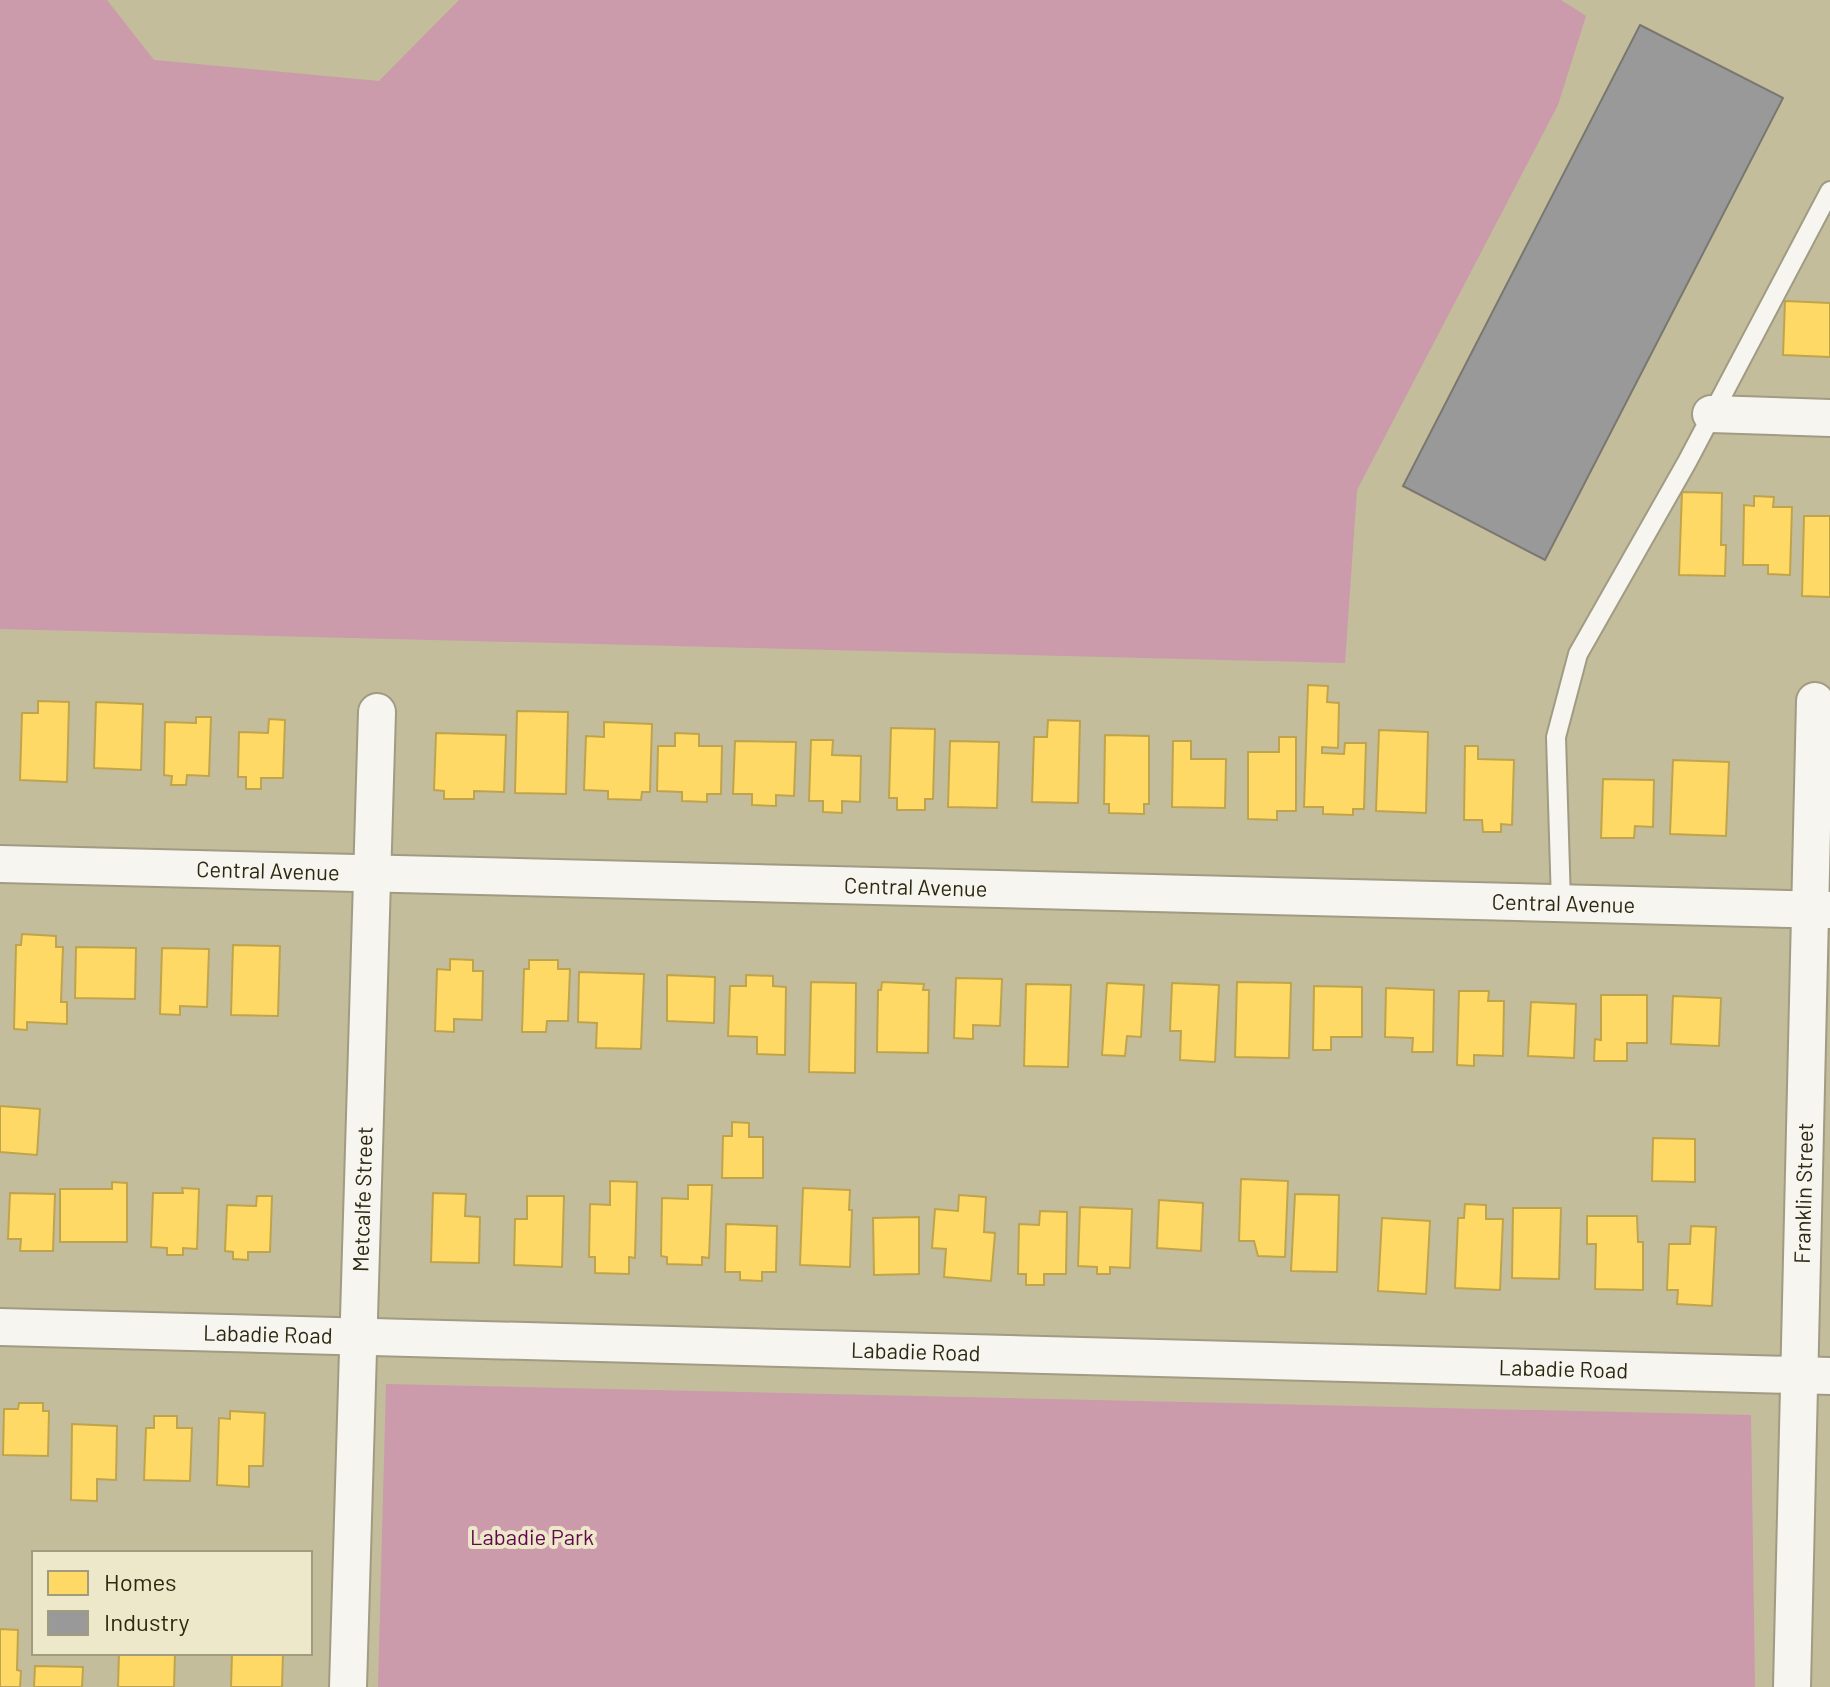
<svg xmlns="http://www.w3.org/2000/svg" width="1830" height="1687" viewBox="0 0 1830 1687" font-family="Barlow,sans-serif">
  <style>
    .green { fill: #cb9aab }
    .homes { fill: #ffd966; stroke: #c0a44c; stroke-width: 2 }
    .industry { fill: #999; stroke: #797770; stroke-width: 2 }
    .lines { fill: none; stroke-linecap: round; stroke-linejoin: round }
    .lane-casing { stroke: #a09b82; stroke-width: 22 }
    .street-casing { stroke: #a09b82; stroke-width: 40 }
    .lane { stroke: #f6f5f0; stroke-width: 18 }
    .street { stroke: #f6f5f0; stroke-width: 36 }
    .labels { text-anchor: middle; stroke-width: 8; stroke-linejoin: round; paint-order: stroke }
    .street-label { font-size: 22px; fill: #2d2910; stroke: #eee8ca }
    .park-label { font-size: 22px; fill: #61064f; stroke: #eee8ca }
  </style>
  <rect width="100%" height="100%" fill="#c3bd9c"/>
  <path class="green" d="M0,0H107L154,60L379,81L459,0H1561L1586,16L1558,105L1357,490L1345,663L0,629Z
    M386,1384L1751,1415L1755,1687H378Z"/>
  <path class="homes" d="M1785,301L1830,303V357L1783,355Z
    M1682,492L1722,493L1721,545H1726L1725,576L1679,575Z
    M1754,496L1774,497L1773,507H1792L1790,575L1768,574V565H1743L1744,505L1754,506Z
    M1804,516H1830V597L1802,596Z
    M1308,685L1328,686L1327,702L1339,703L1338,748L1322,747V753L1344,754L1345,743H1366L1364,809H1353V815L1323,814V807H1304Z
    M38,701L69,702L67,782L20,780L22,713H38Z
    M96,702L143,704L141,770L94,768Z
    M517,711L568,712L566,794L515,793Z
    M196,717H211L209,776L187,775L186,785H171L172,776L164,775L165,722L196,723Z
    M269,719L285,720L283,778H261V789H246V777H238L239,732L268,733Z
    M1048,720L1080,721L1078,803L1032,802L1034,737H1047Z
    M604,722L652,724L650,792H642L641,800L608,799V791L584,790L586,736L604,737Z
    M891,728L935,729L933,799H925V810H897V798H889Z
    M1379,730L1428,732L1426,813L1376,811Z
    M436,733L506,735L504,792L474,791V799H444V791L434,790Z
    M675,733L699,734V746H722L721,794H707V802L682,801V792L657,791L658,746H675Z
    M1105,735L1149,736V804H1144V814L1109,813V804H1104Z
    M1279,737H1296V811H1277V820L1248,819V752H1279Z
    M811,740H833L832,755L861,756L860,802L842,801V813L823,812V801H809Z
    M735,741L796,742L794,796L776,795V806L752,805V794H733Z
    M950,741L999,742L997,808L948,807Z
    M1173,741H1191V759H1226L1225,808L1172,807Z
    M1465,746H1478V759L1514,760L1512,825L1501,824V832H1483L1482,820H1464Z
    M1673,760L1729,762L1726,836L1670,834Z
    M1603,779L1654,780L1653,827L1635,826L1634,838H1601Z
    M22,934L56,936V947H63L61,1002H67V1024L27,1022V1030L14,1029L16,945H21Z
    M233,945L280,946L278,1016L231,1015Z
    M76,947L136,948L135,999L75,998Z
    M162,948L209,949L207,1007L180,1006V1015L160,1014Z
    M450,959L473,960V971H483L482,1020L454,1019V1032L435,1031L437,969L450,970Z
    M529,960H558V969H570L568,1021H547L546,1032H522L524,969H529Z
    M579,972L644,974L641,1049L596,1048L597,1023L578,1022Z
    M667,975L715,977L714,1023L667,1021Z
    M746,975L773,976V986L786,987L785,1055L757,1054V1037L728,1036L730,986H746Z
    M956,978L1002,979L1000,1026L973,1025V1039L954,1038Z
    M811,982L856,983L855,1073L809,1072Z
    M882,982L924,984L923,990H929L928,1053L877,1052L878,990H881Z
    M1237,982L1291,983L1289,1058L1235,1057Z
    M1107,983L1144,985L1141,1037L1127,1036L1125,1056L1102,1055Z
    M1172,983L1219,985L1215,1062L1180,1060L1181,1031H1170Z
    M1026,984L1071,985L1068,1067L1024,1066Z
    M1314,986L1362,987V1037H1331V1050H1313Z
    M1386,988L1434,990L1433,1052H1412L1413,1038L1385,1037Z
    M1459,991H1489L1488,1001H1504L1503,1056L1474,1055V1066L1457,1065Z
    M1601,995H1647V1043H1627V1061H1594L1595,1039L1601,1040Z
    M1673,996L1721,998L1719,1046L1671,1044Z
    M1531,1002L1576,1004L1574,1058L1528,1056Z
    M0,1106L40,1109L37,1155L0,1152Z
    M732,1122L749,1123V1137H763V1178H722L723,1136H732Z
    M1653,1138L1695,1139V1182L1652,1181Z
    M1241,1179L1288,1181L1285,1257L1258,1256L1254,1241H1239Z
    M610,1181L637,1182L635,1258L629,1257V1274L595,1273V1257H589L590,1204L610,1205Z
    M112,1182L127,1183V1242H60V1189H112Z
    M688,1185H712L709,1258L702,1257V1265L667,1264V1257L661,1256L662,1198L688,1199Z
    M182,1188L199,1189L197,1249L183,1248V1255H167V1248L151,1247L153,1193H183Z
    M803,1188L850,1190L849,1210H852L850,1267L800,1265Z
    M10,1193L55,1194L53,1251H20L21,1239H8Z
    M433,1193L466,1194L465,1216L480,1217L479,1263L431,1262Z
    M1295,1194L1339,1195L1337,1272L1291,1271Z
    M959,1195L986,1197L984,1232L995,1233L991,1281L944,1277L946,1249L932,1248L935,1209L958,1211Z
    M257,1196H272L270,1252H248V1260L233,1259V1252L225,1251L227,1205L256,1206Z
    M527,1196H564L562,1267L514,1265L515,1219H527Z
    M1159,1200L1203,1203L1201,1251L1157,1248Z
    M1465,1204L1486,1205V1219H1503L1500,1290L1455,1288L1458,1218H1464Z
    M1080,1207L1132,1209L1130,1268L1110,1267V1274H1097V1267L1078,1266Z
    M1513,1208H1561L1559,1279L1512,1278Z
    M1040,1211L1067,1212L1066,1274H1044V1285H1026V1274H1018L1019,1224L1039,1225Z
    M1587,1216H1637L1638,1242H1643V1290L1595,1289L1596,1244H1587Z
    M919,1217V1274L874,1275L873,1218Z
    M1382,1218L1430,1221L1426,1294L1378,1291Z
    M726,1224L777,1226L776,1272H762V1281L740,1280V1272H725Z
    M1691,1226L1716,1227L1712,1306L1677,1304L1678,1290H1667L1669,1244H1690Z
    M19,1403H43V1411H49L48,1456L3,1455L4,1409H18Z
    M230,1411L265,1413L263,1466H249V1487L217,1485L219,1418L230,1419Z
    M154,1416H177V1428H192L190,1481L144,1480L146,1428H154Z
    M72,1424L117,1426L116,1480L97,1479V1501L71,1500Z
    M0,1629L18,1630L17,1670L21,1671L20,1687H0Z
    M119,1653H175L174,1687H118Z
    M232,1653H283L282,1687H231Z
    M35,1666L83,1667L82,1687H34Z"/>
  <path class="industry" d="M1640,25L1783,98L1545,560L1403,486Z"/>
  <g class="lines">
    <defs>
      <path id="lane" d="M1561,903L1556,737L1578,654L1687,462L1830,191"/>
      <g id="street">
        <path d="M1711,414L1830,418"/>
        <path id="s1" d="M0,864L1830,910"/>
        <path id="s2" d="M0,1327L1830,1376"/>
        <path id="s3" d="M348,1687L377,712"/>
        <path id="s4" d="M1792,1687L1815,701"/>
      </g>
    </defs>
    <use href="#lane" class="lane-casing"/>
    <use href="#street" class="street-casing"/>
    <use href="#lane" class="lane"/>
    <use href="#street" class="street"/>
  </g>
  <g class="labels">
    <g class="street-label">
      <text dy="8" stroke="none"><textPath href="#s1" startOffset="268">Central Avenue</textPath></text>
      <text dy="8" stroke="none"><textPath href="#s1" startOffset="916">Central Avenue</textPath></text>
      <text dy="8" stroke="none"><textPath href="#s1" startOffset="1564">Central Avenue</textPath></text>
      <text dy="8" stroke="none"><textPath href="#s4" startOffset="494">Franklin Street</textPath></text>
      <text dy="8" stroke="none"><textPath href="#s3" startOffset="488">Metcalfe Street</textPath></text>
      <text dy="8" stroke="none"><textPath href="#s2" startOffset="268">Labadie Road</textPath></text>
      <text dy="8" stroke="none"><textPath href="#s2" startOffset="916">Labadie Road</textPath></text>
      <text dy="8" stroke="none"><textPath href="#s2" startOffset="1564">Labadie Road</textPath></text>
    </g>
    <g class="park-label">
      <text x="532" y="1545">Labadie Park</text>
    </g>
  </g>
  <rect x="32" y="1551" width="280" height="104" fill="#eee8ca" stroke="#a19c80" stroke-width="2"/>
  <rect x="48" y="1571" width="40" height="24" fill="#ffd966" stroke="#a19c80" stroke-width="2"/>
  <text x="104" y="1591" font-size="24" fill="#2d2910">Homes</text>
  <rect x="48" y="1611" width="40" height="24" fill="#999999" stroke="#a19c80" stroke-width="2"/>
  <text x="104" y="1631" font-size="24" fill="#2d2910">Industry</text>
</svg>
